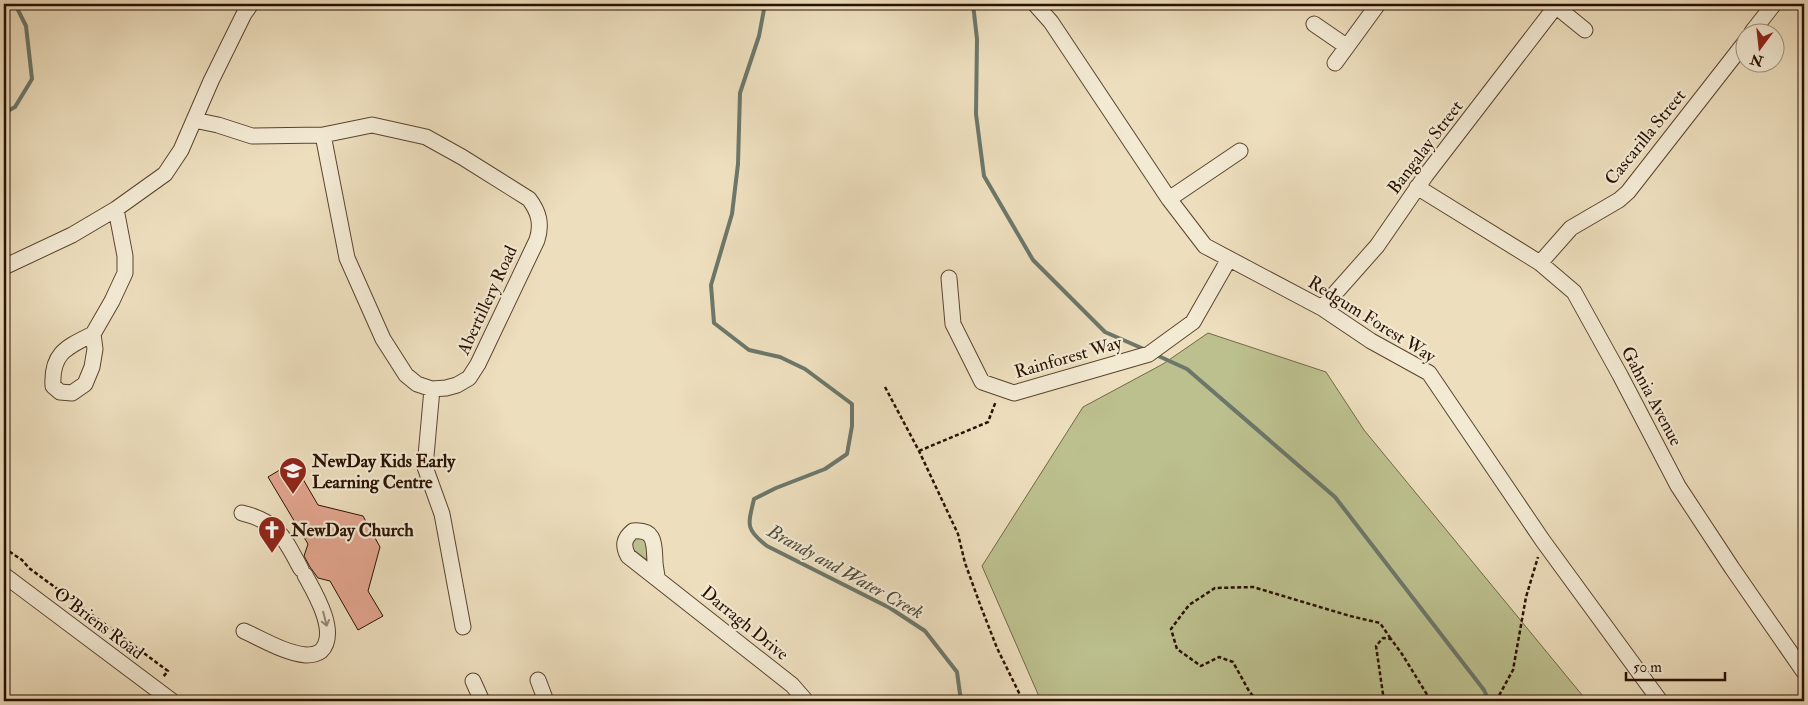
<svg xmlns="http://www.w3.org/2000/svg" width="1808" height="705" viewBox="0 0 1808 705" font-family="'IM FELL Double Pica',serif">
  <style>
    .green { fill: #bcc08e; stroke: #726847 }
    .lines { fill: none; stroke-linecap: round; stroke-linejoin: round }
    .stream { stroke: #6c776a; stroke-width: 4 }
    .building { fill: #e3a58f; stroke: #291000 }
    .minor-casing { stroke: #5a442f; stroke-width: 17 }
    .path { stroke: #291000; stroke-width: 2.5; stroke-dasharray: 4 2.5; stroke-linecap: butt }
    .minor { stroke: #f3ead4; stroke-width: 15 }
    .oneway { stroke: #988875 }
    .labels { text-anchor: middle; stroke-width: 4.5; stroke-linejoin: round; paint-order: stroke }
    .street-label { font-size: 18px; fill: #291000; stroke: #f3ead4 }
    .poi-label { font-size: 18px; font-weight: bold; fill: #291000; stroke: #f3ead4; text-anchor: start }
    .water-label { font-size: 19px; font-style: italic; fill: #504c3e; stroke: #f3ead4 }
  </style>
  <rect width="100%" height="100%" fill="#eddebd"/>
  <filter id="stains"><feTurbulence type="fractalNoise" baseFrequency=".004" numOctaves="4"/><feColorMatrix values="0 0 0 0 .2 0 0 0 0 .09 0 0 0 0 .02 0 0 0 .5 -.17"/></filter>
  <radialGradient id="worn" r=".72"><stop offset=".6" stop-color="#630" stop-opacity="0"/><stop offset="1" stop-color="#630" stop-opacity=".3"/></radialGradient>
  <path class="green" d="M1208,333L1326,372L1364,430L1587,701H1041L982,566L1083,407L1163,364Z
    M638,536L647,542V560L631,548V540Z"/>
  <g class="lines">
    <path class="stream" d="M765,4L759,36L740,93L738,164L732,214L711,285L714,323L749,350L780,357L805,369L852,404V426L847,454L825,469L776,488L754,499C748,525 745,529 767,546L890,608L925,631L957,672L961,701
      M973,4L977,39L976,114L984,176L1033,260L1105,332L1146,350
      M4,113L15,107L32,79L26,26L15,4
      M1154,354L1187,369L1335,497L1484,690L1489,701"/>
  </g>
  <path class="building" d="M293,462L318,505L363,516L380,547L368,591L383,616L358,630L330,581L318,578L310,567L304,556L308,544L268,477Z"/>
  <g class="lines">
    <defs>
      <path id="minor" d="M1035,4L1051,22L1169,199L1205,246L1322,308L1371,341L1429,373L1543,541L1660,701
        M1553,4L1585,30
        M1314,24L1346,46
        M1752,32L1774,4
        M1335,63L1378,4
        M194,120L218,125L252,136L323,135L372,125L426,137L462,157L529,199C539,212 542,224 537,240L478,364L469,378L457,385L446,388L432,389L417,384L406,375L383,339L347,258L323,135
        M1417,187L1540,263L1574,292L1620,375L1678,486L1732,568L1804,672
        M1169,199L1240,151
        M1540,263L1571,228L1619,200L1628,192L1746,41
        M4,267L72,235L116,209L165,174L181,150L211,81L244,14L251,4
        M949,278L953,324L982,382L1014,393L1149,354L1193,322L1229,259
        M1322,308L1377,246L1426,175L1556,6
        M93,334C67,347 51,353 53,386L60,392L72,393L85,384L92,367L95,349L93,334L112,301L125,273V256L116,209
        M432,389L425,467L442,514L463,627
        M242,513C279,522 284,538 301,569
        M4,575L172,701
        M657,578C657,573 655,567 655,562C654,544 656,529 633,531C623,539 623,546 628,556L792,685L806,701
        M244,631C264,640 285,653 306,655C312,655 317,654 321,651C339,633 315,593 305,575
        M538,680L546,701
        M473,681L482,701"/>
    </defs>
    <use href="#minor" class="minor-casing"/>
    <path class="path" d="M885,387L919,451L958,534L965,563L981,607L997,648L1023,701
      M919,451L988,422L996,401
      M4,548L22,560L29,568L168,671L163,677
      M1257,701L1249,691L1233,662L1219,657L1201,666L1177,649L1171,629L1189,605L1215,588L1253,587L1350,616L1380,623L1391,639
      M1384,701L1376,646L1383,638L1391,639L1402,654L1431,701
      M1496,701L1513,670L1526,597L1538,557"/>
    <use href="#minor" class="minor"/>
  </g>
  <defs><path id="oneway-shaft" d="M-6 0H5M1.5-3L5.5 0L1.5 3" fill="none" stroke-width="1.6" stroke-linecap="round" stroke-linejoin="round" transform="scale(1.25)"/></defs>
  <use class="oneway" href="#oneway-shaft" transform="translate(325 619) rotate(76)"/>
  <defs>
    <symbol id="school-pin" viewBox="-11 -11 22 30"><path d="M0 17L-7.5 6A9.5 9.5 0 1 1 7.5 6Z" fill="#8f2418" stroke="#f3ead4"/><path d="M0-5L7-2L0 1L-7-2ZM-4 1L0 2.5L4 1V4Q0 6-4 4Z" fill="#fff"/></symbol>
    <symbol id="church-pin" viewBox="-11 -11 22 30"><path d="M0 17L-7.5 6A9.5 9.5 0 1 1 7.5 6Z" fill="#8f2418" stroke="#f3ead4"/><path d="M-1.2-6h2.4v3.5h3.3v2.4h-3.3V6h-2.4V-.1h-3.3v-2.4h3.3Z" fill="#fff"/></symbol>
  </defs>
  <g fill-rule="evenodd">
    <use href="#school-pin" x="277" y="455" width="32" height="43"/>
    <use href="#church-pin" x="256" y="514" width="32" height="43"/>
  </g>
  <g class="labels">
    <g class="street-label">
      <text transform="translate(1645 137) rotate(-51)" y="6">Cascarilla Street</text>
      <text transform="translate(1425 147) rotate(-53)" y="6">Bangalay Street</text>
      <text transform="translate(487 300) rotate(-65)" y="6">Abertillery Road</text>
      <text transform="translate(1372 319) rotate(32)" y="6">Redgum Forest Way</text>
      <text transform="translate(1068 357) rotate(-16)" y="6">Rainforest Way</text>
      <text transform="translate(1652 396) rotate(62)" y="6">Gahnia Avenue</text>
      <text transform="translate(99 623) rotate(37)" y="6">O'Briens Road</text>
      <text transform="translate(745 623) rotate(39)" y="6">Darragh Drive</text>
    </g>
    <g class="poi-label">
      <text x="312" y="467">NewDay Kids Early<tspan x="312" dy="21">Learning Centre</tspan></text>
      <text x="291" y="536">NewDay Church</text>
    </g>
    <g class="water-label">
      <text transform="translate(846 571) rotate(29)" y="7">Brandy and Water Creek</text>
    </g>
  </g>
  <rect width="1808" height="705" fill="none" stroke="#eddebd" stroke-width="20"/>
  <rect x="5" y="5" width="1798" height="695" fill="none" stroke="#291000" stroke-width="2.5"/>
  <rect x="10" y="10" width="1788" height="685" fill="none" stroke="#291000"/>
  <g transform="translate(1760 48) rotate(195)"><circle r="24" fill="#f3ead4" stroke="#a2937f"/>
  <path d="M0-4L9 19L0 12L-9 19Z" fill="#8f2418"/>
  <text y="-8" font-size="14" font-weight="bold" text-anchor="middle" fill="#291000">N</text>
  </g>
  <path d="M1626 672v8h99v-8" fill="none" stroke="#291000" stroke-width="2.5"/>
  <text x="1633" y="672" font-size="15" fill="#291000" stroke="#f3ead4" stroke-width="4" paint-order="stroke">50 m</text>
  <rect width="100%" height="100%" filter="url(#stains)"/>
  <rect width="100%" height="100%" fill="url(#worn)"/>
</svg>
